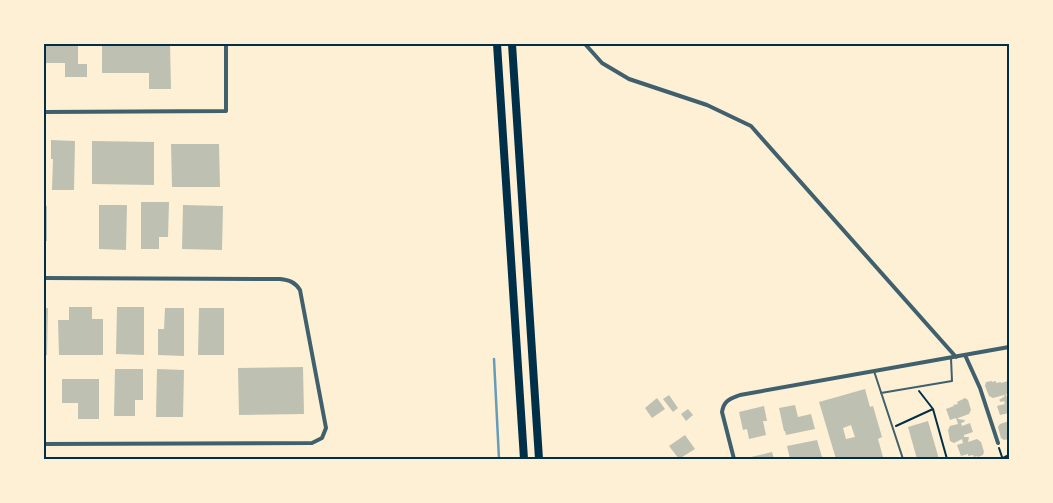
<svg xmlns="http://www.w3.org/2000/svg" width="1053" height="503" viewBox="0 0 1053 503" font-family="'Exo 2',sans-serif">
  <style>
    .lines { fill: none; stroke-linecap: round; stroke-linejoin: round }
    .stream { stroke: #669bbc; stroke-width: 2.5 }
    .building { fill: #bec0b2; fill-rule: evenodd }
    .path { stroke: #003049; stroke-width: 2 }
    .service { stroke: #3f606c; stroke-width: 2 }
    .minor { stroke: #3f606c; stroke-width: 4 }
    .motorway { stroke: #003049; stroke-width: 8 }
    .neatline { fill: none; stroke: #003049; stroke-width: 2 }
  </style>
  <rect width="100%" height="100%" fill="#fdf0d5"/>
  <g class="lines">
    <path class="stream" d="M494,359L499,459"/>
  </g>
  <path class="building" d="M44,44H78V64H87V77H65V63H44Z
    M102,44H170L171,89H149V73H102Z
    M51,140L75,141L74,190H52L53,159H51Z
    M92,141L154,142V185L92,184Z
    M171,144H219L220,187H172Z
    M141,202H169L168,237H159V249H141Z
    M99,205H127L126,250L99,249Z
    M183,205L223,206L222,250L182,249Z
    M44,206H47V241H44Z
    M69,307H92V319H103V355H59L58,320H69Z
    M117,307H144V355L116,354Z
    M44,308H48L47,355H44Z
    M165,308H184V356L158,355V329H164Z
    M199,308H224V355H198Z
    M303,367L304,414L239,415L238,368Z
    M115,369H143V400H135V416H114Z
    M157,369L184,370L183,417H156Z
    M44,370H46V405H44Z
    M62,379H99V419H78V403H62Z
    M992,381V382L996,381V383L1001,382V383L1008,381L1009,393L1006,394L1008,400H1009V413L1000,415L997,406L1005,404L1004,401L1001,402L999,400L1005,396L1004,395L993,398L989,396L985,386L986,382Z
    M865,389L870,407L873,406L882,437L878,439L883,457L875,459H836L819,402ZM851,425L855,437L846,439L843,428Z
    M669,395L678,408L673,412L663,399Z
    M657,398L665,409L652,418L645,408Z
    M965,398L968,400L971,410L969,414L958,418V419L965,420L964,422L961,423L962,426L970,423L973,432L964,435V437H969L968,442L977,439L981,442L984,452L983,455L978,457L977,456L974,457L973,455L968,456V454L961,456L957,445L963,443L962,439L954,443L950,441L948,430L950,426L958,424L956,418L950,420L946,409L954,406L953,405L958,404L957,402Z
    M795,405L798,417L811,414L815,429L786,435L785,431H784L779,408Z
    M764,406L767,421H763L766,435L749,439L747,429L743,430L739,412Z
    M688,409L693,415L686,421L681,414Z
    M928,421L939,459H917L908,427Z
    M1009,421V439L1004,440L1001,438L998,427L1000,424Z
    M685,435L695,449L679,459L669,446Z
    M817,440L822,457L810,459H790L787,446Z
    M772,452L774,459H752L751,457Z"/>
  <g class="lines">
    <path class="path" d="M919,391L933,409
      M896,426L933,409L947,459
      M999,448L1002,457
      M1005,457L1009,459
      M1001,459L1009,455"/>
    <path class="service" d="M874,371L903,459
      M881,393L952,381L951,358"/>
    <path class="minor" d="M585,44L602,63L629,79L707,105L751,126L956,357
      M44,112L226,111V44
      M44,278L280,279C289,280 295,282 300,290L326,428L322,438L312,443L44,444
      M965,355L980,388L998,443
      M734,459L722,412C724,400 730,399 740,395L1009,347"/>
    <path class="motorway" d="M497,44L524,459
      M512,44L539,459"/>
  </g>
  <rect width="1053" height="503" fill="none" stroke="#fdf0d5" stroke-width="90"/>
  <rect x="45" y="45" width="963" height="413" class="neatline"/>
</svg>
